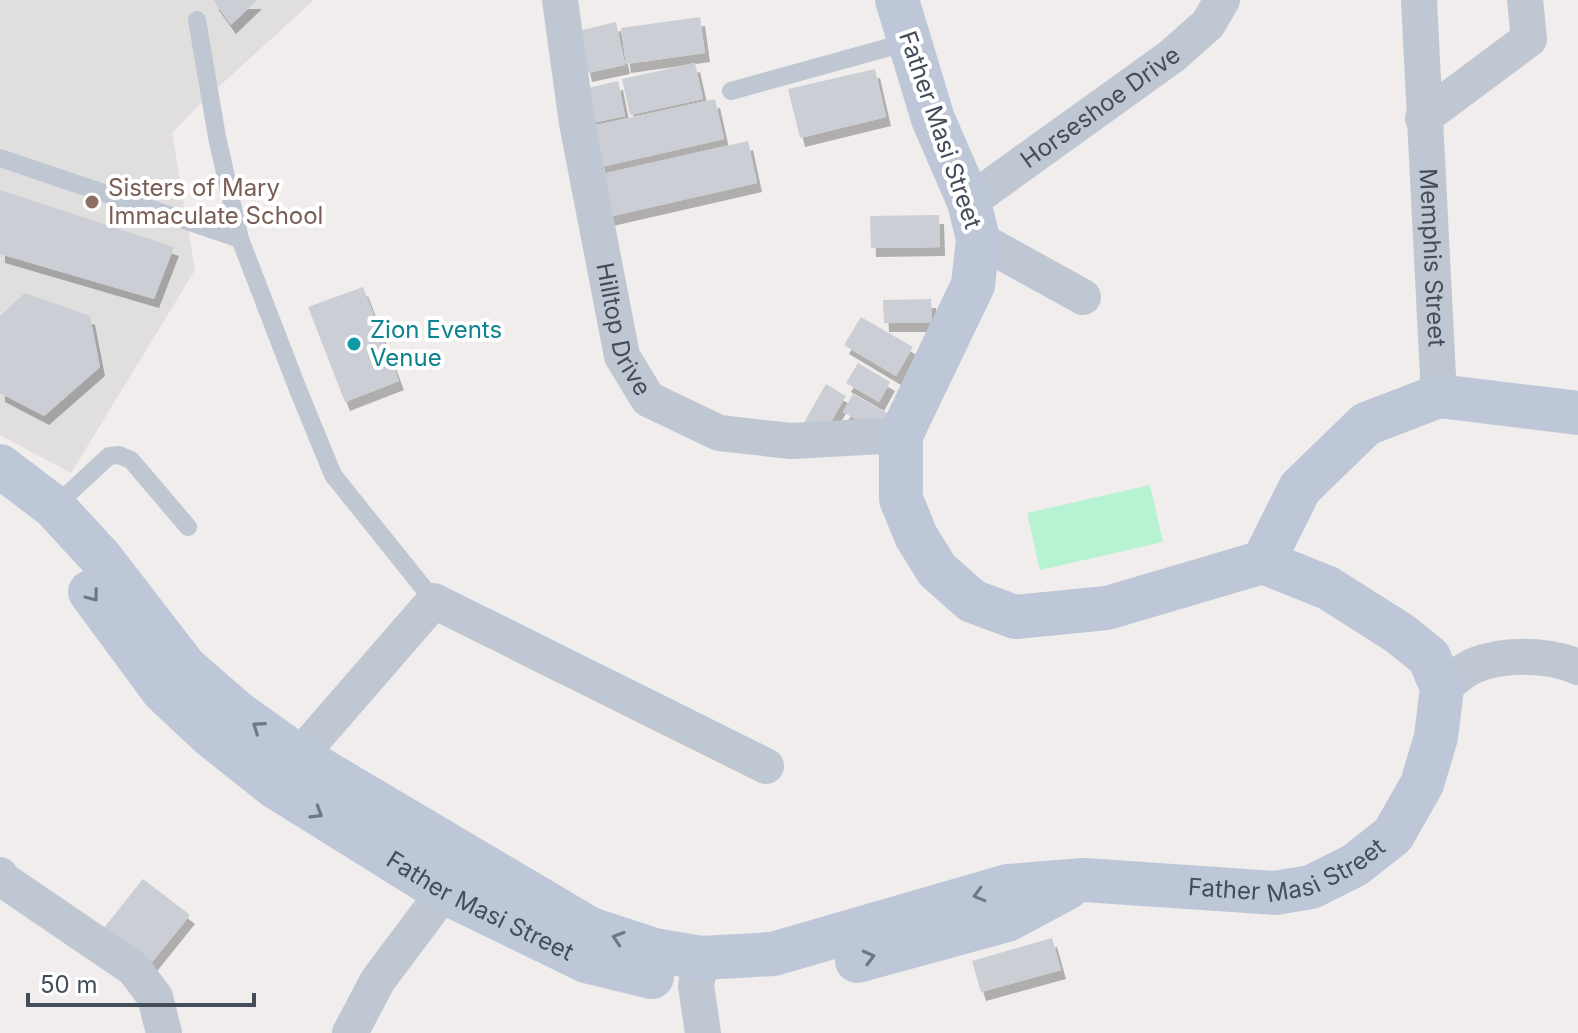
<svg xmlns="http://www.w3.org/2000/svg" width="1578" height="1033" viewBox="0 0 1578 1033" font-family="Inter,sans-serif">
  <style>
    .education { fill: #e1dede }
    .green { fill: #b7f2d3 }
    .building { fill: #cbced5; filter: url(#shadow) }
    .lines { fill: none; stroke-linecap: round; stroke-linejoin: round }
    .lane { stroke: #bfc7d3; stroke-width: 18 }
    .street { stroke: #bfc7d3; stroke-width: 36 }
    .secondary { stroke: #bdc7d8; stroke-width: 44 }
    .oneway { stroke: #6e7887 }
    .education-dot { fill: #8d6e63; stroke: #fff; stroke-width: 3 }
    .culture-dot { fill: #0f9aa8; stroke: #fff; stroke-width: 3 }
    .labels { text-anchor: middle; stroke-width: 8; stroke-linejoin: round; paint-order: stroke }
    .street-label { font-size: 24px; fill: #444e5b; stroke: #fff }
    .education-label { font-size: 24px; fill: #785e54; stroke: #fff; text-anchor: start }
    .culture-label { font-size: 24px; fill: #0d838f; stroke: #fff; text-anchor: start }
  </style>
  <defs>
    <filter id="shadow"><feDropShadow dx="5" dy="9" stdDeviation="0" flood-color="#0004"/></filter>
  </defs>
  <rect width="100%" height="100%" fill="#f0edec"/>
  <path class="education" d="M0,0H314L203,101L172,133L195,270L71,473L0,435Z"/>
  <path class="green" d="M1150,485L1163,542L1040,570L1027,513Z"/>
  <path class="building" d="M213,0H257L231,25Z
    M700,17L705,53L626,64L621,28Z
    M616,22L625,65L587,73L578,31Z
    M695,63L703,99L630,115L622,79Z
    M875,69L886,117L800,138L788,89Z
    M618,81L625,116L592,123L584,89Z
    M715,99L724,139L601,167L592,126Z
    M748,141L757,183L608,217L598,175Z
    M0,190L174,247L154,299L0,254Z
    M939,215L940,247L871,248L870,216Z
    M363,287L399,381L345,402L308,307Z
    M25,293L90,316L100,367L44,416L0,393V316Z
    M931,299L932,323H884L883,300Z
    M861,317L913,347L896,376L844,345Z
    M858,363L890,382L879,402L846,383Z
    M826,384L846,396L822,437L802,426Z
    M853,394L889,414L879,432L843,412Z
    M143,879L190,915L149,966L103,929Z
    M1052,938L1061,970L981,992L972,961Z"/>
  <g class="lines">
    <path class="lane" d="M197,20L217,137L240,239L297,387L333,475L434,601
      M731,91L908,42
      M0,158L240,239
      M54,507L109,456L119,455L131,460L188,527"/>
    <g class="street">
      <path id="s1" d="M560,0L577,123L622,356L648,399L719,433L791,441L901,435"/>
      <path id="s2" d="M1419,0L1439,396"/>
      <path d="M1423,118L1529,39L1525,0"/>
      <path id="s3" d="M969,202L1172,56L1208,24L1222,0"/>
      <path d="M978,239L1083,297"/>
      <path d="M1442,688C1452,681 1462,671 1473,666C1502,653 1549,654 1578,667"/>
      <path d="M282,776L434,601L766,766"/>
      <path d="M0,875L2,879L134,969L155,997L164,1033"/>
      <path d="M701,958L696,986L703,1033"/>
      <path d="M350,1033L378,980L444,892L458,870"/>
    </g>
    <g class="secondary">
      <path id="s4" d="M0,466L54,507L101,558L185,667L238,713L298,756L590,929L654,950L701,958L773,954L1008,886L1084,880L1275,893L1311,887L1355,865L1393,835L1422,784L1436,737L1442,688L1429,657L1399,633L1328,588L1263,562L1107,608L1015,617L972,601L937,570L916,536L901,499V435L973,285L978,239L969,202L933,119L897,0"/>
      <path d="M1263,562L1300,488L1366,424L1439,396L1578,413"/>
      <path id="s5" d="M90,592L163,691L210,735L274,786L444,892L586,961L652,977"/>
      <path d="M857,961L1007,920L1067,888"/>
    </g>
  </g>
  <defs><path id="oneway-chevron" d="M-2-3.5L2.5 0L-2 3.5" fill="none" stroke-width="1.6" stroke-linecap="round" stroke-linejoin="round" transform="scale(2)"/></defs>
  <g class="oneway">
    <use href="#oneway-chevron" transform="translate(93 596) rotate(53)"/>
    <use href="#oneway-chevron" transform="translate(258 727) rotate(-145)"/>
    <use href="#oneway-chevron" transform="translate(317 813) rotate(32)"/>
    <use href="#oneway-chevron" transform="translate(979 895) rotate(164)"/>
    <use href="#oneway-chevron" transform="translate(618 938) rotate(-162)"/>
    <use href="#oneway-chevron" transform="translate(869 957) rotate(-15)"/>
  </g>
  <circle class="education-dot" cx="92" cy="202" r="8"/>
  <circle class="culture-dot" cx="354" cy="344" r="8"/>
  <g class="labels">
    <g class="street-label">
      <text dy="8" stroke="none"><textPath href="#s3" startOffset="162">Horseshoe Drive</textPath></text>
      <text transform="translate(940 130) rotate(71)" y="8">Father Masi Street</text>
      <text dy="8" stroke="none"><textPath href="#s2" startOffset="258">Memphis Street</textPath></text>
      <text dy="8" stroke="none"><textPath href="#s1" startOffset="336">Hilltop Drive</textPath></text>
      <text dy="8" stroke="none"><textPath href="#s4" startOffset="1474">Father Masi Street</textPath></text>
      <text dy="8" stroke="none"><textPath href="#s5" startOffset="508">Father Masi Street</textPath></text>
    </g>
    <g class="education-label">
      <text x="108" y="196">Sisters of Mary<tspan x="108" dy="28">Immaculate School</tspan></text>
    </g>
    <g class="culture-label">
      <text x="370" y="338">Zion Events<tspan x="370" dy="28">Venue</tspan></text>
    </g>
  </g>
  <path d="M28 993v12h226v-12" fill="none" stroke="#444e5b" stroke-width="4"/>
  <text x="40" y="993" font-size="24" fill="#444e5b" stroke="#ffffff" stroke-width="6" paint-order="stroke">50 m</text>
</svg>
